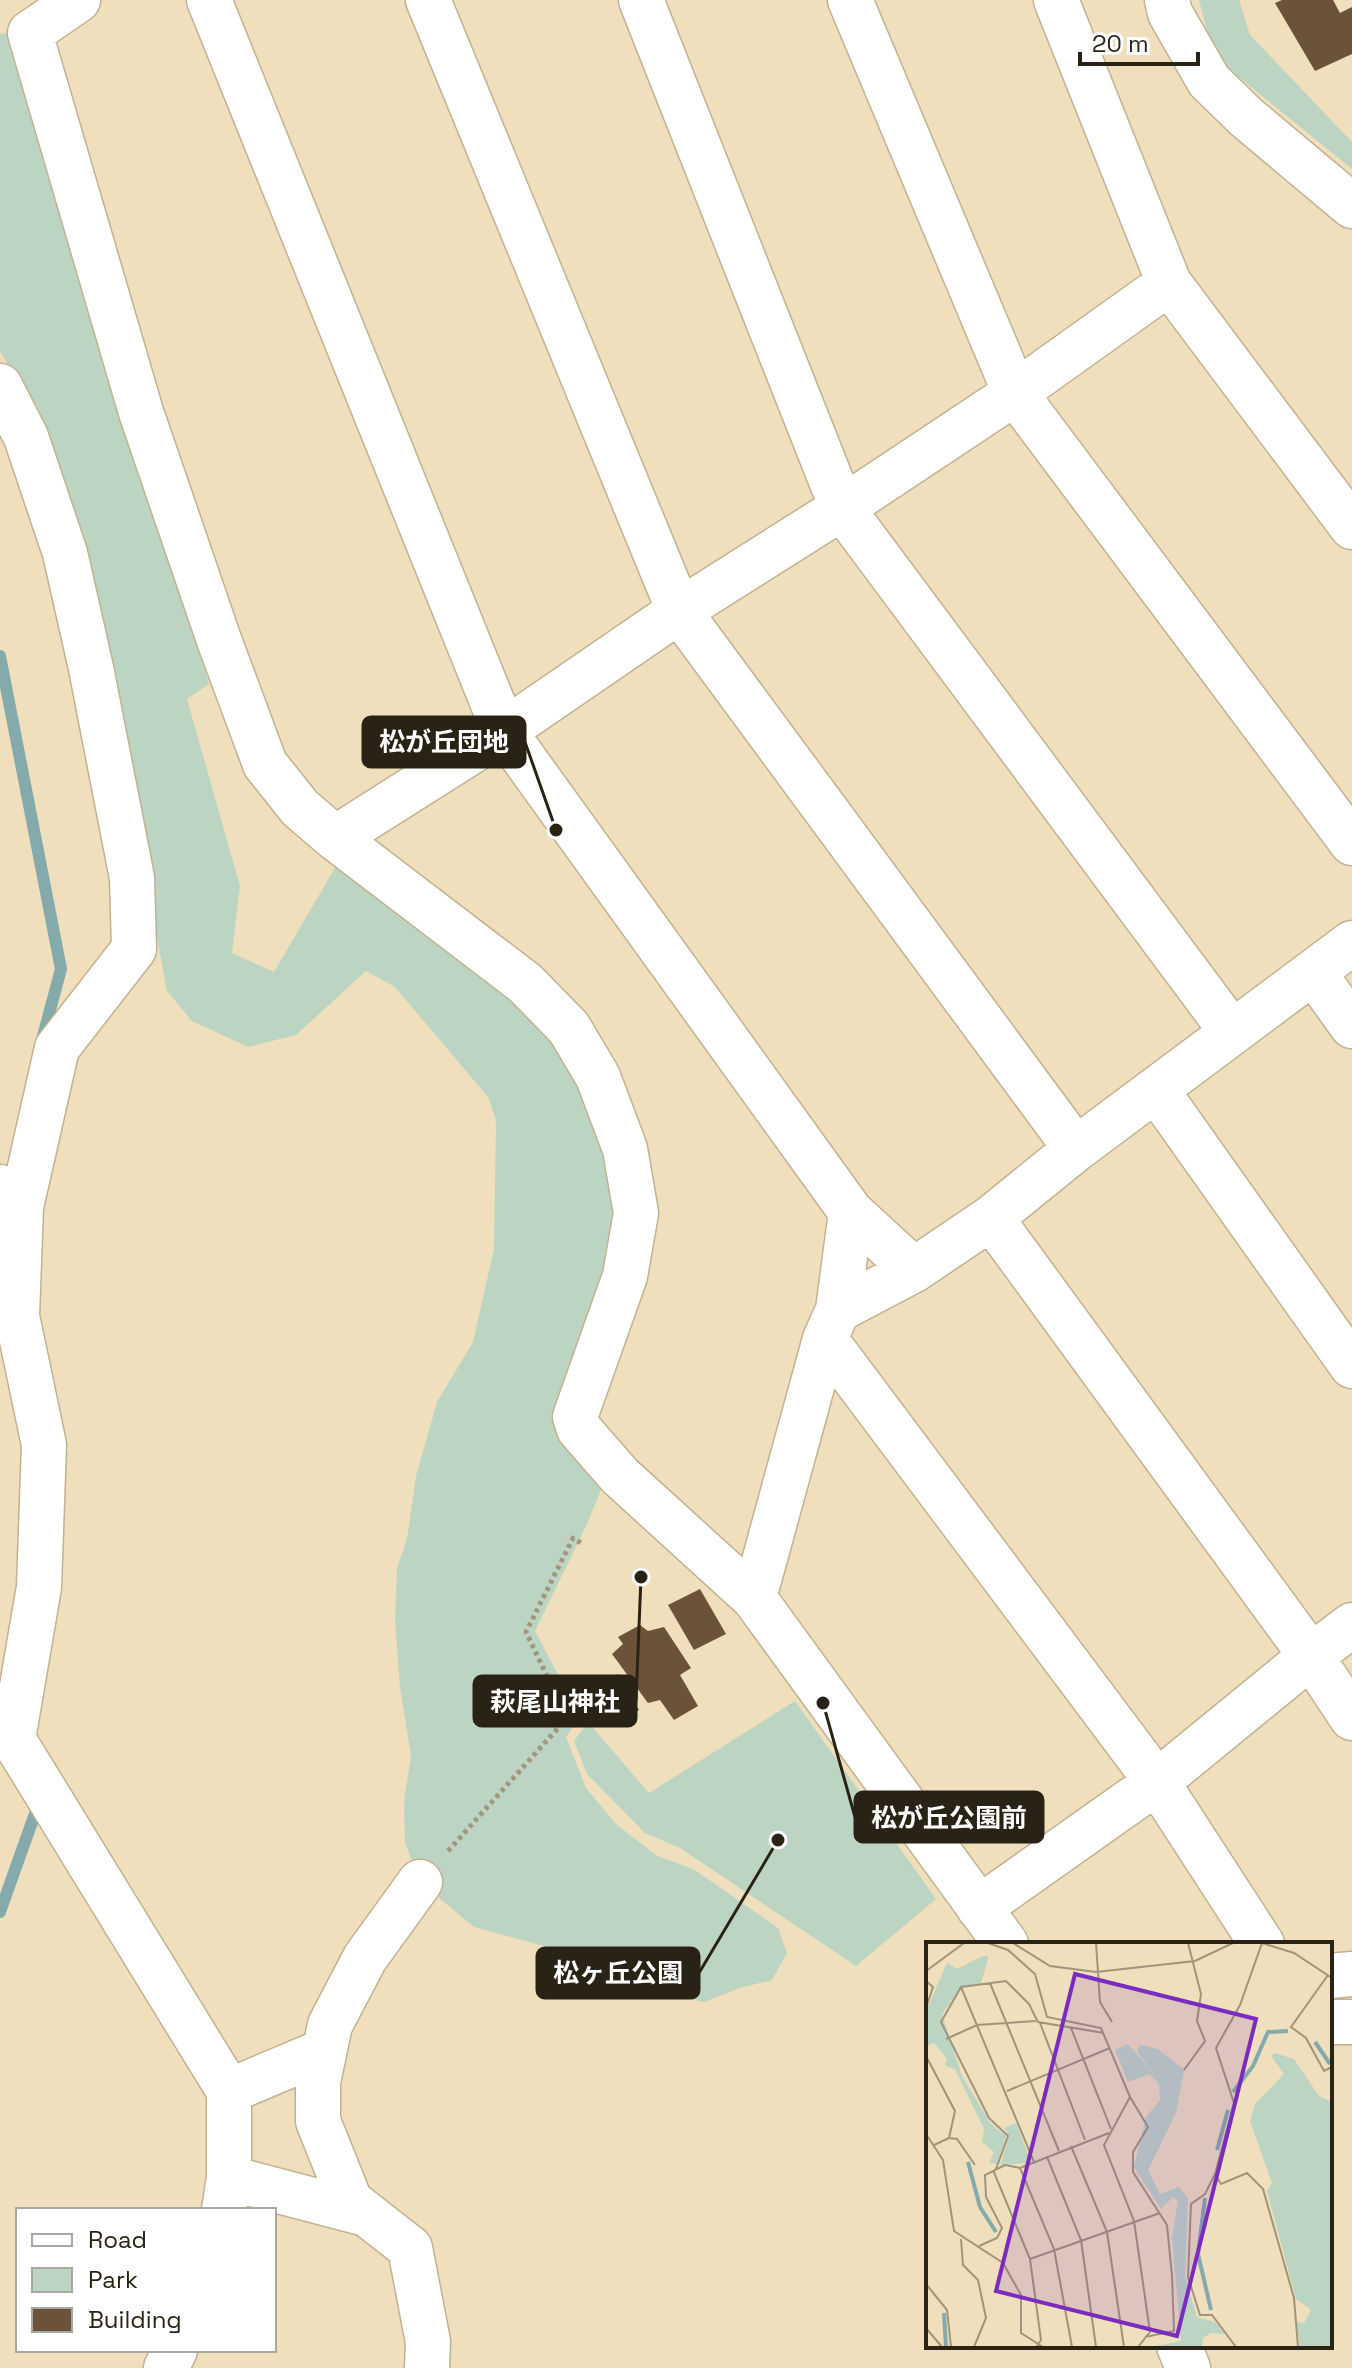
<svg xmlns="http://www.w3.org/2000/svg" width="1352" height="2368" viewBox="0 0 1352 2368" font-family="'Space Grotesk','Noto Sans JP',sans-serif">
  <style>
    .green { fill: #bcd5c3 }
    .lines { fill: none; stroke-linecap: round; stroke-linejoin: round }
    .stream { stroke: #84aaab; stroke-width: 12 }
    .building { fill: #6b533a }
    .minor-casing { stroke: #c1b290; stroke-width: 47 }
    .path { stroke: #a2967c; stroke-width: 5; stroke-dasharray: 4 4; stroke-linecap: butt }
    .minor { stroke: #fff; stroke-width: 44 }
    .inset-river { fill: none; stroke: #84aaab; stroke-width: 4 }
    .inset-road { fill: none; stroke: #a0947a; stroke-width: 2 }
    .view { fill: #7b2cbf; fill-opacity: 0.15; stroke: #7b2cbf; stroke-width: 4 }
    .inset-edge { fill: none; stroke: #292316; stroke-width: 4 }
    .leader { fill: none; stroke: #292316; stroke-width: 3 }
    .callout-dot { fill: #292316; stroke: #fff; stroke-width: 3 }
    .callout { fill: #292316; stroke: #292316; stroke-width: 3 }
    .callout-label { font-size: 26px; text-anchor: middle; font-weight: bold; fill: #fff }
  </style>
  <rect width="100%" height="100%" fill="#efdfbc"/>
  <path class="green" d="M1199,0H1239L1250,35L1352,142V169L1214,57Z
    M17,33L209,684L187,699L240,886L232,953L274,972L339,861L567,1043L626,1212L565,1432L604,1482L587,1524L535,1631L580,1716L566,1737L586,1788L616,1824L656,1855L695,1870L778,1928L787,1953L772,1980L740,1988L704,2002L638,1986L574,1954L474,1927L420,1882L405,1843L404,1801L411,1756L400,1687L395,1620L397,1568L407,1539L416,1476L437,1402L473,1342L494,1249L496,1120L488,1097L395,987L366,971L296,1035L248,1047L192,1021L167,991L147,884L50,435L0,351V34Z
    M795,1701L936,1899L856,1966L680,1848L645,1833L587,1774L574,1741L588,1722L649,1793Z"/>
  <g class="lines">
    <path class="stream" d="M0,656L61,969L42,1040
      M0,1912L37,1808"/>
  </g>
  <path class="building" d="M1282,0H1333L1340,13L1352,7V54L1315,71L1275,3Z
    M700,1589L726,1634L694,1650L668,1605Z
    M640,1625L648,1631L664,1627L691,1668L680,1675L698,1706L674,1720L660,1700L648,1703L612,1654L623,1644L618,1637Z
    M618,1674L639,1710L614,1726L595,1687Z"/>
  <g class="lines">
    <defs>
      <path id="minor" d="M78,0L30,33L141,412L219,640L265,764L300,808L335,838L525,983L569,1028L598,1077L625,1149L636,1213L625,1276L575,1417L579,1429L620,1476L754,1598
        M209,0L504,731L851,1212L838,1310L825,1339L754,1598L1006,1944
        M428,0L679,611L1076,1149
        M641,0L842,508L1232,1032
        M850,0L1015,393L1352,843
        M1056,0L1169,283L1352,527
        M1167,0L1170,13L1209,81L1246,117L1352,206
        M0,386L26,437L65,553L91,668L132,878L134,949L57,1048L21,1207
        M335,838L504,731L679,611L842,508L1015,393L1169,283
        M1314,973L1352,1026
        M1157,1091L1352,1366
        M0,1187L21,1207L17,1316L44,1445L39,1587L13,1739L229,2091V2178L224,2210
        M851,1212L914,1270
        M991,1218L1311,1656L1352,1718
        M838,1310L914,1270L991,1218L1076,1149L1352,943
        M825,1339L1157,1782L1262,1944
        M420,1882L365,1958L330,2025L318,2082V2121L350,2201L410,2248L428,2342L427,2368
        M979,1908L1157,1782L1311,1656L1352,1625
        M1330,1976L1352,1974
        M1330,2022H1352
        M229,2091L324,2051
        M229,2178L366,2214
        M1179,2346L1188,2368
        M166,2368L175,2350"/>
    </defs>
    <use href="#minor" class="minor-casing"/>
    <path class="path" d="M448,1851L567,1718L526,1632L573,1538L584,1545"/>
    <use href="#minor" class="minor"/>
  </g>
  <g transform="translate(926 1942)">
    <rect width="406" height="406" fill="#efdfbc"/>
    <path d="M57,14H63L55,41L35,45L16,72L36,134L65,182L80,194L71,222L63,221L68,210L56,200L58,187L29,127L19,124L21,117L8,101L0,104V69L21,21L31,27ZM202,102L232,137L211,110L214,103L232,107L258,128L250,171L222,228L234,252L253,245L262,256L259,334L271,375L289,380L299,392L285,391L277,396L276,405H223L255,399L246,295L252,259L247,255L235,267L208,225L220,175L234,158L233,142L224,132L202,140L189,108ZM349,111L368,117L393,154L406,160V405H374L370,380L378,381L385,368L370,357L341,249L346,241L324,179L329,162L358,132L345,114ZM90,181L105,220L74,224L83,194L78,186Z" fill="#bcd5c3"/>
    <path class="inset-river" d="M389,100L404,122M307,150L327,124L342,90L362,89M291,208L302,168M42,220L54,265L70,290M279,256L272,312L285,368M18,371L20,405"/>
    <path class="inset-road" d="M62,1L82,8L109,32L121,75L175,86L204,155L178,203L208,279L224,390L212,405M87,1L124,24L170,30L269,19L307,1M170,1L174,60L186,80M336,1L314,63L290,106L308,161L289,232L295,242L321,231L337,247L368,356L372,405M336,1L368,11L406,36M0,29L38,1M402,33L365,85L380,96L398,129L406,125M0,39L7,45L0,66M64,41L133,209M35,45L108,220M114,81L159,198M145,86L185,187M20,97L51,83L110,79M0,114L29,169L23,196L8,203M258,128L279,99L271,79L275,52L262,1M81,149L184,106M204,155L222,185L207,210V230L241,283L246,334L248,389L219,395M0,192L17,218L28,289L77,321L95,353V391L117,405M23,196L31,197L49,223M145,204L181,290L198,405M121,215L155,298L170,405M94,226L128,307L146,405M70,227L82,194L63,176L15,80L35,45L80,39L103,62L112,80L178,91M67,228L104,317L115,398L110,405M289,232L279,252L265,262L262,335L274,373H286L310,405M35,297L37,323L52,338L60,376L48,405M53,304L71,296L76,286L60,255L59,233L79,223L94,226L183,191M104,317L234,271M0,342L21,368L25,405M0,386L16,405"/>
    <path class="view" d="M149,32L330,77L251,394L70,349Z"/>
    <rect width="406" height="406" class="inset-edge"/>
  </g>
  <path class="leader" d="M556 830L525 742M641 1577L636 1701M823 1703L855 1817M778 1840L699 1973"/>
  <g class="callout-dot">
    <circle cx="556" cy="830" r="8"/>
    <circle cx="641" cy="1577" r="8"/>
    <circle cx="823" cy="1703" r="8"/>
    <circle cx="778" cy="1840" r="8"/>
  </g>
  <g class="callout">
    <rect x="363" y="717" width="162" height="50" rx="8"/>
    <rect x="474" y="1676" width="162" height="50" rx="8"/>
    <rect x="855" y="1792" width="188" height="50" rx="8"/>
    <rect x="537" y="1948" width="162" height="50" rx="8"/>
  </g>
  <g class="callout-label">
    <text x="444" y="751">松が丘団地</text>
    <text x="555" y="1711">萩尾山神社</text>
    <text x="949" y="1827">松が丘公園前</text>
    <text x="618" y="1982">松ヶ丘公園</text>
  </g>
  <rect x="16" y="2208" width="260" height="144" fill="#ffffff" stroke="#a9a7a2" stroke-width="2"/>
  <rect x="32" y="2234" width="40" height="12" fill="#ffffff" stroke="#a9a7a2" stroke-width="2"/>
  <text x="88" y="2248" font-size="24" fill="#292316">Road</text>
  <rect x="32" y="2268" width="40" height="24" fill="#bcd5c3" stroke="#a9a7a2" stroke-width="2"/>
  <text x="88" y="2288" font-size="24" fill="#292316">Park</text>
  <rect x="32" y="2308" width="40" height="24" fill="#6b533a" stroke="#a9a7a2" stroke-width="2"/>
  <text x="88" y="2328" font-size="24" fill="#292316">Building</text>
  <path d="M1080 52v12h118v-12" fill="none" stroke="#292316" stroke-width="4"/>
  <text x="1092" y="52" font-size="24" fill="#292316" stroke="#ffffff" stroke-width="6" paint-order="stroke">20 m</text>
</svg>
